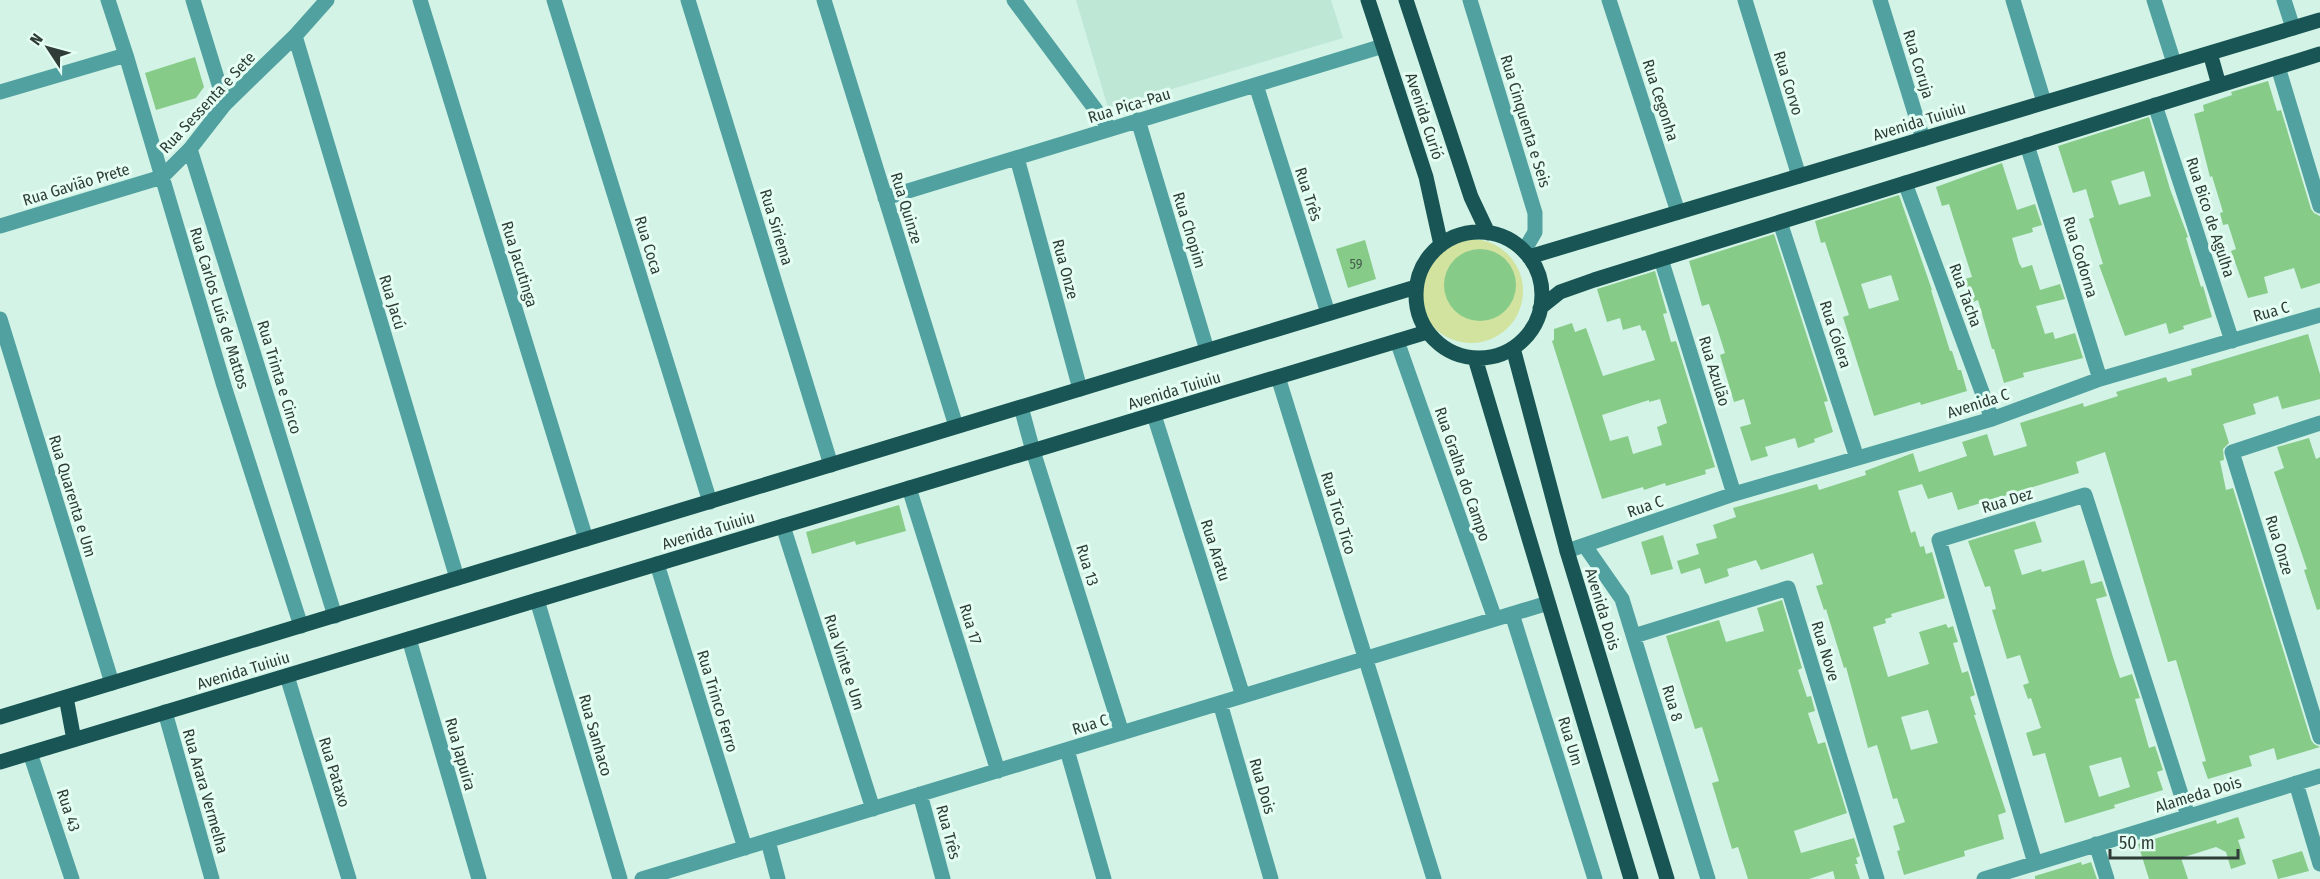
<svg xmlns="http://www.w3.org/2000/svg" width="2320" height="879" viewBox="0 0 2320 879" font-family="'Fira Sans Condensed',sans-serif">
  <style>
    .built { fill: #bee7d6 }
    .green { fill: #d2e39f }
    .building { fill: #87cb89; fill-rule: evenodd }
    .lines { fill: none; stroke-linecap: round; stroke-linejoin: round }
    .minor { stroke: #51a1a0; stroke-width: 15 }
    .major { stroke: #195554; stroke-width: 15 }
    .labels { text-anchor: middle; stroke-width: 6; stroke-linejoin: round; paint-order: stroke }
    .number-label { font-size: 14px; fill: #45604c }
    .street-label { font-size: 16px; fill: #2f3c37; stroke: #e4fef4 }
  </style>
  <rect width="100%" height="100%" fill="#d2f3e6"/>
  <path class="built" d="M1076,0H1331L1343,38L1108,108Z"/>
  <path class="green" d="M1419 291a52 52 0 1 1 104 0a52 52 0 1 1-104 0Z"/>
  <path class="building" d="M195,57L204,87L196,98L156,110L145,73Z
    M2268,81L2277,111L2281,110L2311,209L2314,213L2320,216V283L2301,289L2294,268L2264,277L2268,293L2248,298L2231,251L2236,249L2228,224L2223,225L2220,213L2223,212L2212,176L2210,177L2194,114L2204,111L2203,105L2232,95L2231,92Z
    M2149,117L2170,189L2188,237L2186,238L2197,274L2201,287L2203,286L2212,317L2183,326L2184,329L2169,334L2166,323L2125,336L2099,265L2103,264L2089,219L2094,217L2086,189L2073,193L2058,146ZM2144,171L2151,196L2119,205L2111,181Z
    M2002,163L2017,210L2035,204L2042,225L2032,228L2033,232L2012,238L2019,263L2022,268L2032,265L2040,290L2060,284L2065,299L2036,306L2045,334L2053,332L2055,339L2075,333L2083,358L2023,373L2024,377L2004,383L1994,349H1992L1978,300L1971,303L1965,279L1972,277L1949,204L1942,206L1936,187Z
    M1899,195L1932,290H1931L1950,351H1952L1958,370H1961L1967,391L1921,405L1920,402L1874,416L1843,317L1849,315L1825,242L1821,243L1815,221ZM1891,275L1899,300L1869,309L1861,284Z
    M1774,234L1828,401L1824,402L1833,432L1814,439L1815,442L1798,448L1795,438L1765,447L1768,456L1751,461L1740,427L1751,424L1744,399L1734,402L1720,355L1725,353L1717,328L1709,304L1702,306L1689,261Z
    M1365,240L1376,279L1348,288L1336,249Z
    M1444 285a36 36 0 1 1 72 0a36 36 0 1 1-72 0Z
    M1655,271L1667,313L1663,314L1671,342L1676,341L1715,467L1705,470L1706,474L1666,486L1665,483L1644,490L1643,487L1602,499L1552,341L1554,340V329L1572,323L1575,332L1586,328L1603,376L1655,360L1645,330L1642,331L1640,325L1623,330L1620,318L1607,322L1597,289ZM1660,399L1667,423L1657,427L1662,445L1633,454L1628,436L1610,441L1602,415L1649,400V402Z
    M2308,334L2320,374V399L2282,409L2278,396L2253,404L2256,414L2223,424L2229,443L2223,449L2224,460L2220,461L2226,490L2233,488L2311,740L2314,744L2320,747L2277,760L2274,748L2249,756L2252,766L2208,779L2202,762L2206,761L2176,660L2168,662L2105,452L2076,462L2079,473L1958,510L1952,492L1928,499L1922,484L1898,491L1911,533L1915,531L1920,547L1924,546L1926,554L1932,552L1945,598L1891,614L1892,617L1885,619L1886,623L1873,627L1888,677L1929,664L1919,632L1946,624L1948,628L1953,626L1958,642L1953,643L1962,673L1968,671L1975,695L1970,697L1976,715H1974L2006,812L1998,815L2004,839L1964,851L1965,856L1904,875L1897,851L1900,850L1893,826L1905,822L1897,798L1893,799L1877,745L1868,748L1846,667L1844,668L1826,609L1824,610L1816,586L1823,584L1813,553L1761,570L1756,560L1727,569L1729,576L1705,584L1700,568L1681,574L1677,561L1699,554L1696,544L1717,538L1713,525L1736,517L1733,508L1817,484L1819,490L1866,475L1865,471L1913,453L1919,472L1967,456L1962,442L1987,434L1994,456L2027,446L2020,423L2083,403L2084,407L2118,396L2116,392L2166,377L2168,382L2192,375L2191,369ZM1928,710L1938,743L1911,750L1901,717Z
    M2309,438L2316,459L2320,457V609L2317,610L2304,570L2307,569L2274,472L2284,468L2277,447Z
    M899,505L906,531L856,545L855,541L812,554L806,532Z
    M2035,521L2042,542L2014,550L2022,575L2041,569L2042,572L2084,560L2091,584L2102,581L2107,596L2096,599L2113,657L2120,678L2132,674L2140,698L2135,699L2149,748L2155,746L2163,770L2157,772L2163,790L2114,805L2115,808L2065,823L2045,753L2033,756L2026,733L2041,728L2031,698L2028,699L2023,685L2029,683L2020,655L2007,659L1992,610L1996,609L1990,586L1985,587L1968,541ZM2121,757L2130,787L2099,797L2089,766Z
    M1663,535L1673,569L1651,575L1641,542Z
    M1782,600L1802,668L1798,670L1807,697L1811,696L1815,711L1808,713L1818,744L1825,742L1847,813L1794,831L1801,853L1854,838L1860,856L1856,858L1858,864H1855L1860,879H1835L1833,871L1809,879H1748L1738,847L1732,849L1712,783L1719,781L1702,727L1695,729L1666,636L1719,620L1726,642L1764,631L1757,608Z
    M2238,817L2245,838L2238,840L2246,864L2231,869L2226,852L2216,847L2181,858L2188,879H2149L2138,844L2216,820L2217,824Z
    M2302,851L2309,871L2278,879L2272,860Z
    M2081,862L2082,865L2091,862L2097,879H2035V876Z"/>
  <g class="lines">
    <path class="minor" d="M108,0L126,55L224,386L301,626
      M193,0L225,104
      M420,0L586,539
      M554,0L710,502
      M688,0L831,465
      M824,0L956,426
      M1014,0L1110,129
      M1470,0L1535,213V232L1524,251
      M1609,0L1678,212
      M1745,0L1799,176
      M1880,0L1923,139
      M2013,0L2044,102
      M2154,0L2174,63
      M2284,0L2293,28
      M295,36L457,578
      M2278,67L2320,206
      M1256,85L1328,313
      M0,92L126,55
      M2155,105L2232,341
      M1138,120L1207,350
      M2027,145L2100,379
      M190,149L335,616
      M1017,158L1080,389
      M1905,183L1992,419
      M885,198L1383,46
      M1780,222L1857,458
      M0,226L162,177L190,149L225,104L295,36L327,0
      M1661,259L1734,494
      M0,319L112,683
      M1397,341L1495,619
      M1278,377L1434,879
      M1021,407L1033,451L1122,733
      M1154,415L1243,696
      M2320,423L2232,452L2320,737
      M909,488L998,771
      M783,526L873,809
      M1585,546L1622,599L1708,879
      M1567,551L1734,494L1992,419L2100,379L2320,315
      M657,564L745,848
      M537,600L620,879
      M1512,614L1595,879
      M1634,636L1788,588L1877,879
      M409,639L479,879
      M287,676L349,879
      M1220,703L1271,879
      M165,712L212,879
      M1067,750L1104,879
      M30,753L72,879
      M2296,783L2320,864
      M920,794L943,879
      M768,841L778,879
      M2096,844L2107,879
      M2035,863L1939,540L2085,495L2188,816
      M642,879L1548,603
      M1984,879L2320,776"/>
    <path class="major" d="M1368,0L1426,177L1441,245
      M1406,0L1471,197L1488,233
      M2210,53L2219,85
      M1416 295a63 63 0 1 1 126 0a63 63 0 1 1-126 0Z
      M1529,257L2320,20
      M1540,308L1560,292L1594,280L2320,54
      M1513,348L1567,551L1667,879
      M1475,358L1631,879
      M66,697L74,740
      M0,717L1416,287
      M0,762L1427,332"/>
  </g>
  <g class="labels">
    <g class="number-label">
      <text x="1356" y="269">59</text>
    </g>
    <g class="street-label">
      <text transform="translate(1919 64) rotate(73)" y="6">Rua Coruja</text>
      <text transform="translate(1789 83) rotate(73)" y="6">Rua Corvo</text>
      <text transform="translate(1661 100) rotate(72)" y="6">Rua Cegonha</text>
      <text transform="translate(207 102) rotate(-47)" y="6">Rua Sessenta e Sete</text>
      <text transform="translate(1129 105) rotate(-17)" y="6">Rua Pica-Pau</text>
      <text transform="translate(1425 116) rotate(72)" y="6">Avenida Curió</text>
      <text transform="translate(1526 121) rotate(73)" y="6">Rua Cinquenta e Seis</text>
      <text transform="translate(1919 121) rotate(-17)" y="6">Avenida Tuiuiu</text>
      <text transform="translate(76 184) rotate(-17)" y="6">Rua Gavião Prete</text>
      <text transform="translate(1309 194) rotate(72)" y="6">Rua Três</text>
      <text transform="translate(907 208) rotate(73)" y="6">Rua Quinze</text>
      <text transform="translate(2211 217) rotate(72)" y="6">Rua Bico de Agulha</text>
      <text transform="translate(777 227) rotate(73)" y="6">Rua Siriema</text>
      <text transform="translate(1190 230) rotate(73)" y="6">Rua Chopim</text>
      <text transform="translate(649 245) rotate(73)" y="6">Rua Coca</text>
      <text transform="translate(2081 257) rotate(73)" y="6">Rua Codorna</text>
      <text transform="translate(520 264) rotate(73)" y="6">Rua Jacutinga</text>
      <text transform="translate(1066 269) rotate(75)" y="6">Rua Onze</text>
      <text transform="translate(1966 295) rotate(70)" y="6">Rua Tacha</text>
      <text transform="translate(393 302) rotate(73)" y="6">Rua Jacú</text>
      <text transform="translate(220 308) rotate(73)" y="6">Rua Carlos Luís de Mattos</text>
      <text transform="translate(2271 311) rotate(-16)" y="6">Rua C</text>
      <text transform="translate(1836 334) rotate(72)" y="6">Rua Cólera</text>
      <text transform="translate(1715 371) rotate(73)" y="6">Rua Azulão</text>
      <text transform="translate(280 377) rotate(73)" y="6">Rua Trinta e Cinco</text>
      <text transform="translate(1174 390) rotate(-17)" y="6">Avenida Tuiuiu</text>
      <text transform="translate(1978 403) rotate(-18)" y="6">Avenida C</text>
      <text transform="translate(1463 474) rotate(71)" y="6">Rua Gralha do Campo</text>
      <text transform="translate(73 496) rotate(73)" y="6">Rua Quarenta e Um</text>
      <text transform="translate(2007 500) rotate(-17)" y="6">Rua Dez</text>
      <text transform="translate(1645 506) rotate(-19)" y="6">Rua C</text>
      <text transform="translate(1339 513) rotate(73)" y="6">Rua Tico Tico</text>
      <text transform="translate(708 530) rotate(-17)" y="6">Avenida Tuiuiu</text>
      <text transform="translate(2280 545) rotate(73)" y="6">Rua Onze</text>
      <text transform="translate(1216 550) rotate(72)" y="6">Rua Aratu</text>
      <text transform="translate(1088 565) rotate(73)" y="6">Rua 13</text>
      <text transform="translate(1603 609) rotate(73)" y="6">Avenida Dois</text>
      <text transform="translate(971 624) rotate(73)" y="6">Rua 17</text>
      <text transform="translate(1826 651) rotate(73)" y="6">Rua Nove</text>
      <text transform="translate(845 662) rotate(72)" y="6">Rua Vinte e Um</text>
      <text transform="translate(243 670) rotate(-17)" y="6">Avenida Tuiuiu</text>
      <text transform="translate(718 701) rotate(73)" y="6">Rua Trinco Ferro</text>
      <text transform="translate(1673 703) rotate(73)" y="6">Rua 8</text>
      <text transform="translate(1090 724) rotate(-17)" y="6">Rua C</text>
      <text transform="translate(596 735) rotate(74)" y="6">Rua Sanhaco</text>
      <text transform="translate(1571 741) rotate(73)" y="6">Rua Um</text>
      <text transform="translate(461 754) rotate(74)" y="6">Rua Japuira</text>
      <text transform="translate(335 772) rotate(73)" y="6">Rua Pataxo</text>
      <text transform="translate(1263 786) rotate(74)" y="6">Rua Dois</text>
      <text transform="translate(206 791) rotate(74)" y="6">Rua Arara Vermelha</text>
      <text transform="translate(2198 794) rotate(-17)" y="6">Alameda Dois</text>
      <text transform="translate(69 810) rotate(72)" y="6">Rua 43</text>
      <text transform="translate(949 832) rotate(75)" y="6">Rua Três</text>
    </g>
  </g>
  <g transform="translate(48 48) rotate(306)" stroke="#e4fef4" stroke-width="4.5" paint-order="stroke">
  <path d="M0-4.5L10 22L0 15L-10 22Z" fill="#2f3c37"/>
  <text y="-9" font-size="16" font-weight="bold" text-anchor="middle" fill="#2f3c37">N</text>
  </g>
  <path d="M2110 849v9h128v-9" fill="none" stroke="#2f3c37" stroke-width="3"/>
  <text x="2119" y="849" font-size="18" fill="#2f3c37" stroke="#e4fef4" stroke-width="4.5" paint-order="stroke">50 m</text>
</svg>
